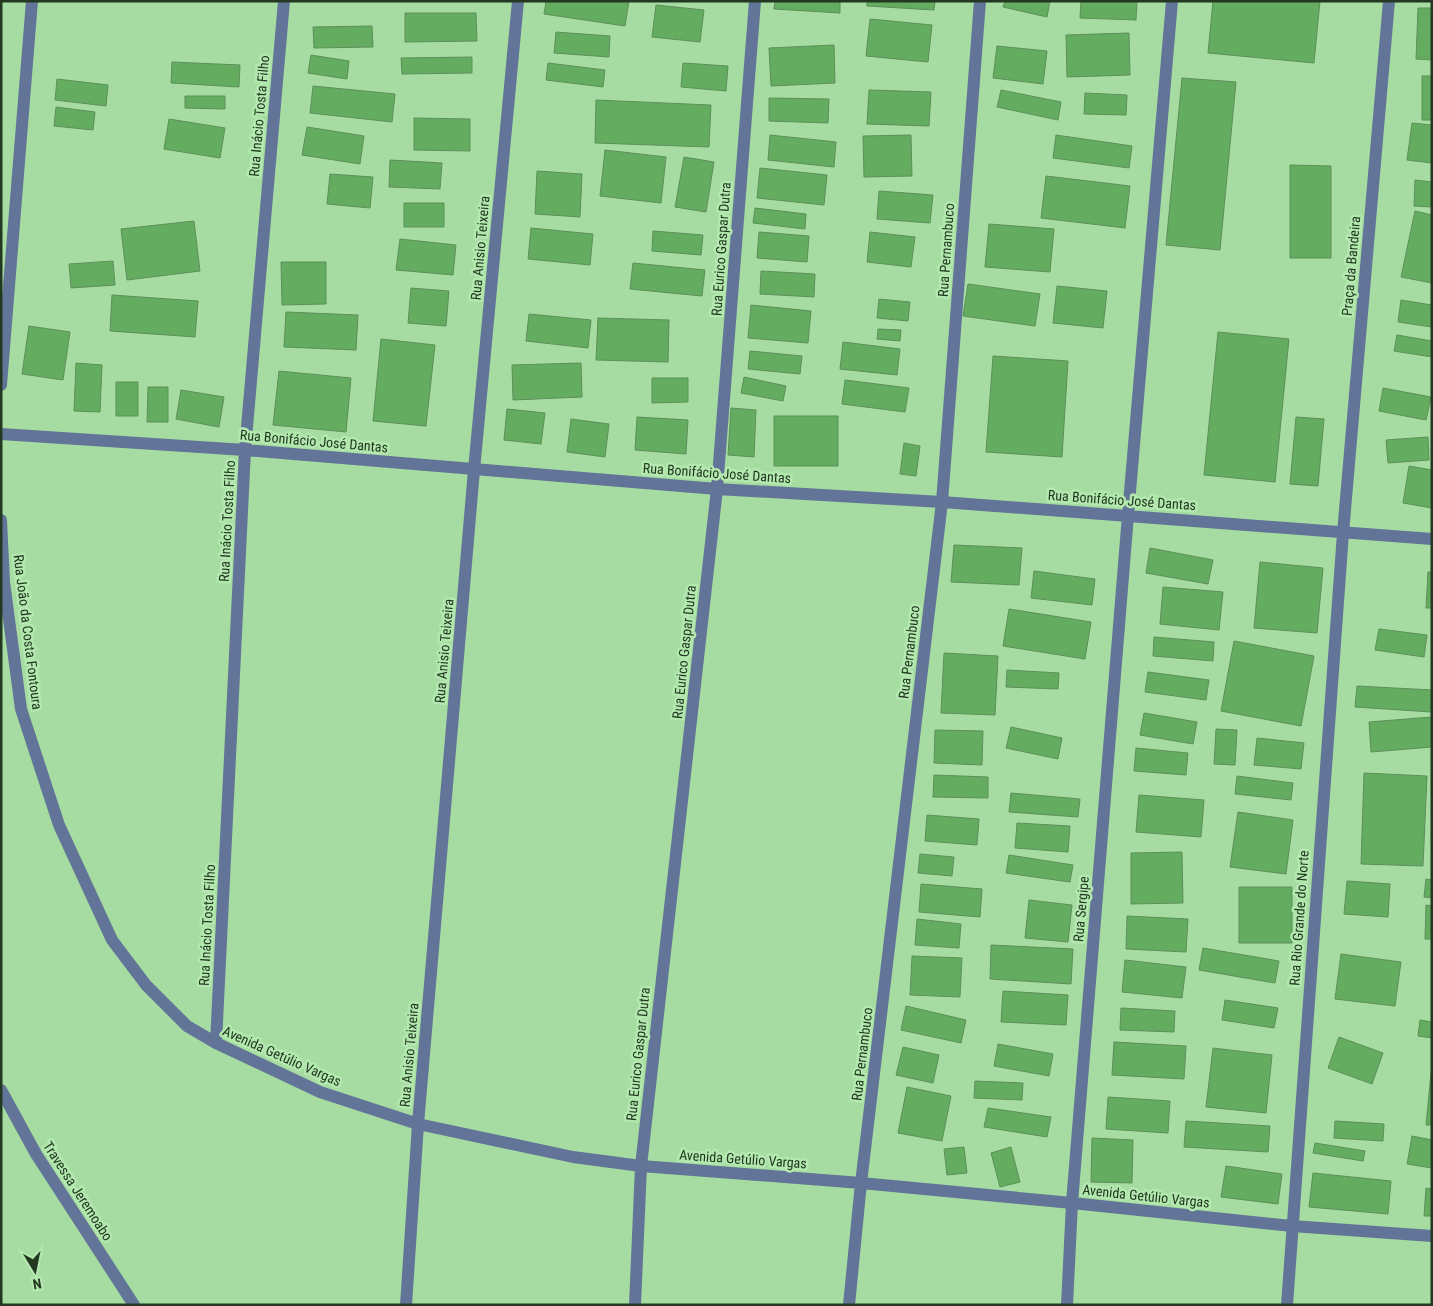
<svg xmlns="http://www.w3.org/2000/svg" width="1433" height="1306" viewBox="0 0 1433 1306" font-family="'Roboto Condensed',sans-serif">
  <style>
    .building { fill: #64ad60; stroke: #5c8f59 }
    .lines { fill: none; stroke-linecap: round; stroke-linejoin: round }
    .minor { stroke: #627598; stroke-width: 12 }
    .labels { text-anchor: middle; stroke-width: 5; stroke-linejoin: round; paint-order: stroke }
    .street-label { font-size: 14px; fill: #223821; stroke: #b3e9af }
  </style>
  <rect width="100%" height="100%" fill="#a6dca2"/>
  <path class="building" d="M546,1H629L625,26L544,14Z
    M775,1H840V13L774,9Z
    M867,1H935L934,10L867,6Z
    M1005,1H1050L1047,17L1003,7Z
    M1081,1H1137L1136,20L1080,18Z
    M1213,1H1320L1314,63L1208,53Z
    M656,5L704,10L700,42L652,37Z
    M1418,8H1432V60L1416,59Z
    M405,13H476L477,41L405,42Z
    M870,19L932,25L928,62L866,56Z
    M372,26L373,47L314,48L313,27Z
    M556,32L610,36L609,57L554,53Z
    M1129,33L1130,75L1067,77L1066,35Z
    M834,45L835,83L771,86L769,48Z
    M997,46L1047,51L1043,84L993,78Z
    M311,55L349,61L347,79L308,73Z
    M472,57V73L402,74L401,58Z
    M172,62L240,65L239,87L171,83Z
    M548,63L605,70L603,87L546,80Z
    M683,63L728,66L726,91L681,87Z
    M1422,76H1432V120H1422Z
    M1182,78L1236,82L1220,250L1166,245Z
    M57,79L108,85L106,106L55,100Z
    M313,86L395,94L392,122L310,113Z
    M869,90L931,92L929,126L867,124Z
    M1001,90L1061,102L1058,120L997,107Z
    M1085,93L1127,95L1126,115L1084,114Z
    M185,96H225V109L185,108Z
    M769,98L829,99L828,123L769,121Z
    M596,100L711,105L709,147L595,143Z
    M56,107L95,112L93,130L54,126Z
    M414,118L470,119V151L414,150Z
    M169,119L225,128L220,158L164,149Z
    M1412,123L1432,125V163L1407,160Z
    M307,127L364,136L360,164L302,155Z
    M770,135L836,142L834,167L768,160Z
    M911,135L912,176L864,177L863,136Z
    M1056,135L1132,146L1129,168L1053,158Z
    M605,150L666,157L661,203L600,196Z
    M684,157L714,162L706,212L675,207Z
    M390,160L442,163L440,189L389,187Z
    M1290,165L1331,166V258H1290Z
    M760,168L827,175L824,205L757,198Z
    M537,171L582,174L580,217L535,214Z
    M330,174L373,177L370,208L327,204Z
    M1046,176L1130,186L1125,228L1041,218Z
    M1415,180L1432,182V207L1414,206Z
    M879,191L933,195L930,223L877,219Z
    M404,203H444V227H404Z
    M755,208L806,214L805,229L753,223Z
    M1415,211L1432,215V283L1401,277Z
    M194,221L200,271L127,280L121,229Z
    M989,224L1054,229L1050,272L985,267Z
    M531,228L593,234L590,265L528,259Z
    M653,231L703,235L701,255L652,251Z
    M759,232L809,236L807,262L757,258Z
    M870,232L915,237L911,267L867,262Z
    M400,239L456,245L453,275L396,270Z
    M113,261L115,285L71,288L69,264Z
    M281,262H326V304L282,305Z
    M633,263L705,270L702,296L630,289Z
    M761,271L815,274L814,297L760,294Z
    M968,284L1040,294L1035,326L963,316Z
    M1057,286L1107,291L1103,328L1053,323Z
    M411,288L449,291L446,326L408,323Z
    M112,295L198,301L195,337L110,331Z
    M879,299L910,302L908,321L877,318Z
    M1401,300L1432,305V327L1398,322Z
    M751,305L811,311L808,343L748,338Z
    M286,312L358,315L356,350L284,347Z
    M529,314L591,320L588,348L526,341Z
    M598,318L669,320L668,362L596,360Z
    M29,326L70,332L63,380L22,374Z
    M878,329L901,330L900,341L877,339Z
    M1218,332L1289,339L1275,482L1204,475Z
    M1397,335L1432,341V357L1394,351Z
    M381,339L435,345L426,426L373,421Z
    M843,342L900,349L897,375L840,369Z
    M750,351L802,356L800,374L748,369Z
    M993,356L1068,361L1062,457L986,452Z
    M76,363L102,365L100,412L74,411Z
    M581,363L582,397L513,400L512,365Z
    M279,371L351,378L346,432L273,425Z
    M744,377L786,386L783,401L741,393Z
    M652,378H688V402L652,403Z
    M845,380L909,388L905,412L842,404Z
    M116,382H138V416H116Z
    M148,387H168V422H147Z
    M1383,388L1431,397L1426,420L1379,411Z
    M181,390L224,397L219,427L176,419Z
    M731,408L756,410L754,457L728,455Z
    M507,409L545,413L541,444L504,440Z
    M774,416H838V466H774Z
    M637,417L688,420L686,454L635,450Z
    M1296,417L1324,419L1318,486L1290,484Z
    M571,419L609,424L605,457L567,452Z
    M1428,437L1429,460L1388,463L1386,440Z
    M904,443L920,446L916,476L900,474Z
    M1409,466L1432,470V508L1403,503Z
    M954,545L1022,548L1019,585L951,582Z
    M1150,548L1213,560L1208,584L1146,573Z
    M1260,562L1323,568L1317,633L1254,628Z
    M1034,571L1095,579L1092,605L1031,598Z
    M1428,572H1432V608H1426Z
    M1163,587L1223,592L1219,630L1160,624Z
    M1009,609L1091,622L1085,659L1003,646Z
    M1379,629L1427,635L1424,657L1375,650Z
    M1154,637L1214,642L1213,661L1153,656Z
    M1234,641L1314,656L1301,726L1221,711Z
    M944,653L998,656L995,715L941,713Z
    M1007,670L1059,673L1058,689L1006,687Z
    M1148,672L1209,680L1206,700L1145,692Z
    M1357,686L1432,690L1431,712L1355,707Z
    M1144,713L1197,722L1193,744L1140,735Z
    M1432,717V747L1371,752L1369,722Z
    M1011,727L1062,738L1058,759L1006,748Z
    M1216,729L1237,730L1235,765L1214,764Z
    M935,730L983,731L982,765L934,763Z
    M1257,738L1304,743L1301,769L1254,765Z
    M1136,748L1188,753L1186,775L1134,771Z
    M1364,773L1427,776L1423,866L1361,864Z
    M934,775L988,777V798L933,797Z
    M1237,776L1293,783L1291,800L1235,794Z
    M1011,793L1080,799L1078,817L1009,812Z
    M1139,795L1204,800L1201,837L1136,832Z
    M1238,812L1293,820L1286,874L1230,867Z
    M927,815L979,819L977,845L925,841Z
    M1017,823L1070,826L1068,852L1015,848Z
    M1182,852L1183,903L1131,904V853Z
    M920,854L954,857L952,876L918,873Z
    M1009,855L1073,865L1070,882L1006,873Z
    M1426,879L1432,880V898L1424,897Z
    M1347,881L1390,884L1388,917L1344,914Z
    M921,884L982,889L980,917L919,912Z
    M1239,887H1292V943H1239Z
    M1029,900L1072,905L1068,942L1025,938Z
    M1426,905L1432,906V939H1425Z
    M1127,916L1188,919L1186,952L1126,949Z
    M917,919L961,924L959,948L915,945Z
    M991,945L1073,949L1071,984L990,979Z
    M1203,948L1279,961L1275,983L1199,970Z
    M1341,954L1401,962L1395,1006L1335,999Z
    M912,956L962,958L960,997L910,995Z
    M1125,960L1186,967L1182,998L1122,992Z
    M1003,991L1068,995L1066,1025L1001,1022Z
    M1225,1000L1278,1008L1274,1028L1222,1020Z
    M906,1006L966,1020L961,1043L901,1030Z
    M1121,1008L1175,1011L1174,1032L1120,1030Z
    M1420,1020L1432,1022V1038L1418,1036Z
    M1339,1037L1383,1053L1372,1084L1328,1068Z
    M1114,1042L1186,1046L1184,1079L1112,1075Z
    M998,1044L1053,1054L1049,1076L994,1066Z
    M903,1047L939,1055L933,1083L896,1075Z
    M1213,1048L1272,1055L1266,1113L1206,1107Z
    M1431,1073H1432V1125H1426Z
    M975,1081L1023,1083L1022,1100L974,1098Z
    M907,1087L951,1096L942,1141L898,1133Z
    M1108,1097L1170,1101L1168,1133L1106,1129Z
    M988,1108L1051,1117L1047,1137L984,1127Z
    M1186,1121L1270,1126L1268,1152L1184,1147Z
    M1335,1121L1384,1124L1383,1141L1334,1138Z
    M1412,1136L1432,1140V1168L1407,1164Z
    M1092,1138L1133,1140L1132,1183L1091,1182Z
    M1315,1143L1365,1151L1363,1161L1313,1153Z
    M964,1147L967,1173L947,1175L944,1149Z
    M1011,1147L1020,1182L1000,1187L991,1153Z
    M1226,1166L1282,1174L1278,1204L1221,1197Z
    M1313,1173L1391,1181L1388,1214L1309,1207Z
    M1426,1188L1432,1189V1216H1424Z"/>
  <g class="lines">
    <path class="minor" d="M1,385L32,1
      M1,434L245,450L717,489L942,502L1432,539
      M1,520L4,582L21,709L59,825L112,940L146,985L187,1026L216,1043L320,1092L418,1124L573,1157L641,1166L861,1183L1072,1203L1292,1226L1432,1236
      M216,1043L245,450L284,1
      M1,1090L36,1154L134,1305
      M406,1305L418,1124L474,470L518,1
      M635,1305L641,1166L717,489L755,1
      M849,1305L861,1183L942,502L980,1
      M1067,1305L1072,1203L1128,515L1172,1
      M1287,1305L1343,533L1389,1"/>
  </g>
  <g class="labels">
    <g class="street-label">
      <text transform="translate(259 116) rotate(-85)" y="5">Rua Inácio Tosta Filho</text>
      <text transform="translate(480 248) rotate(-85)" y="5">Rua Anisio Teixeira</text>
      <text transform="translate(721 249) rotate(-86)" y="5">Rua Eurico Gaspar Dutra</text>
      <text transform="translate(946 250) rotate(-86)" y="5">Rua Pernambuco</text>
      <text transform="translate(1351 266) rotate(-85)" y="5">Praça da Bandeira</text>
      <text transform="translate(314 441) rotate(5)" y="5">Rua Bonifácio José Dantas</text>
      <text transform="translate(717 473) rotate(4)" y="5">Rua Bonifácio José Dantas</text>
      <text transform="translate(1122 500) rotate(4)" y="5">Rua Bonifácio José Dantas</text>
      <text transform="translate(227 521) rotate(-87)" y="5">Rua Inácio Tosta Filho</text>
      <text transform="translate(28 632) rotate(83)" y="5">Rua João da Costa Fontoura</text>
      <text transform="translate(444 651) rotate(-85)" y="5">Rua Anisio Teixeira</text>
      <text transform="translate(684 652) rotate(-84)" y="5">Rua Eurico Gaspar Dutra</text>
      <text transform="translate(909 652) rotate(-83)" y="5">Rua Pernambuco</text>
      <text transform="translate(1081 909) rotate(-85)" y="5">Rua Sergipe</text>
      <text transform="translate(1299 918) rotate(-86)" y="5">Rua Rio Grande do Norte</text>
      <text transform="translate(207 925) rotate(-87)" y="5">Rua Inácio Tosta Filho</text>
      <text transform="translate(638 1054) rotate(-84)" y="5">Rua Eurico Gaspar Dutra</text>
      <text transform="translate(862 1054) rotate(-83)" y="5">Rua Pernambuco</text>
      <text transform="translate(409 1055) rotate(-85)" y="5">Rua Anisio Teixeira</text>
      <text transform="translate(282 1056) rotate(24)" y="5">Avenida Getúlio Vargas</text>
      <text transform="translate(743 1159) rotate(4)" y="5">Avenida Getúlio Vargas</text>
      <text transform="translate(78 1191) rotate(57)" y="5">Travessa Jeremoabo</text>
      <text transform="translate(1146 1196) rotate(6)" y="5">Avenida Getúlio Vargas</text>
    </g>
  </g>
  <rect width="1433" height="1306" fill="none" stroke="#223821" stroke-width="5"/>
  <g transform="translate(35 1271) rotate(170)" stroke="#b3e9af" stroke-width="4" paint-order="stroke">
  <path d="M0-4L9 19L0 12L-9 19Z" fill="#223821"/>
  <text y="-8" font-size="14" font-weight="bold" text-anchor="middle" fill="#223821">N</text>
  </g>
</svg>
